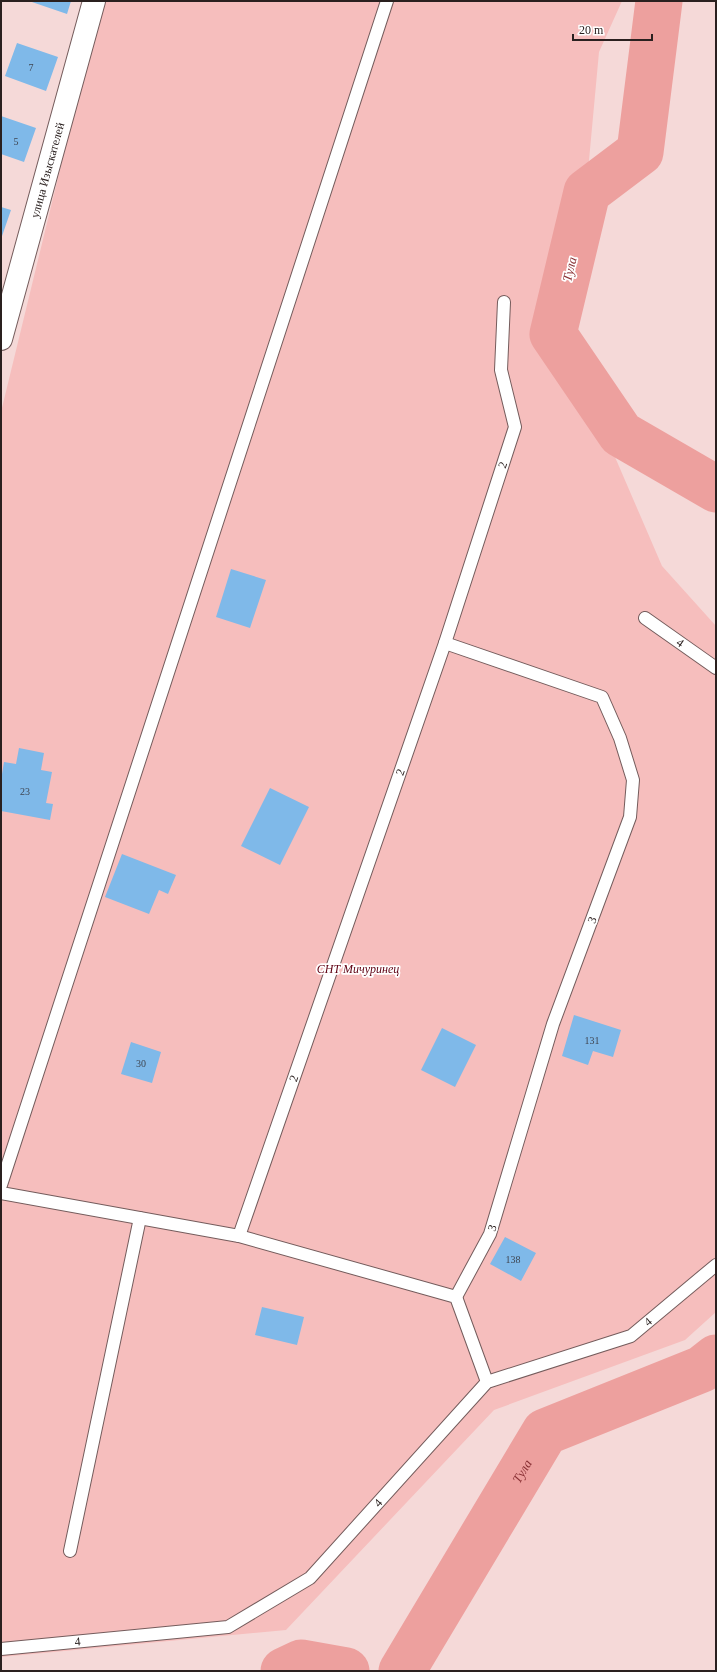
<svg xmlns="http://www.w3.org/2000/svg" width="717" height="1672" viewBox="0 0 717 1672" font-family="'Times New Roman',serif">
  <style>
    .green { fill: #f6bebd }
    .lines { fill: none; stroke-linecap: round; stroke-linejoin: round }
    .river { stroke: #eda09e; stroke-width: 47 }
    .building { fill: #7fb9e9 }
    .service-casing { stroke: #745c5c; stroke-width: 14 }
    .minor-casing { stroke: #745c5c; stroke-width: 24 }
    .service { stroke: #fff; stroke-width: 12 }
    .minor { stroke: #fff; stroke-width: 22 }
    .labels { text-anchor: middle; stroke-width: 3.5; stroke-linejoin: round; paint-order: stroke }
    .number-label { font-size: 10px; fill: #3f4652 }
    .street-label { font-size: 12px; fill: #2a201f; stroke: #fff }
    .park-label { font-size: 12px; font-style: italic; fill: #5f0213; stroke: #fff }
    .water-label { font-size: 13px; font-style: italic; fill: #893034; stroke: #fff }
  </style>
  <rect width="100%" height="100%" fill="#f5d9d8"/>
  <path class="green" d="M101,1H622L599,52L571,355L662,566L716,626V1312L685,1340L494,1410L286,1630L1,1657V412Z"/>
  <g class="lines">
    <g class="river">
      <path d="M659,1L640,152L587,192L553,334L621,434L716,489"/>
      <path d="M284,1671L301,1663L346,1671"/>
      <path id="s1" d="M402,1671L545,1432L702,1369L716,1358"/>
    </g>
  </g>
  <path class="building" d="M29,1H71L67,14Z
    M17,43L58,57L46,91L5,76Z
    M1,116L36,128L24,162L1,154Z
    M1,207L11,210L1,239Z
    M231,569L266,580L250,628L216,617Z
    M19,748L44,753L41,770L52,772L46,803L53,804L50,820L1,811V780L4,762L16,764Z
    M270,788L309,807L280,865L241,846Z
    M122,854L176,875L168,894L159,890L149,914L105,897Z
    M574,1015L621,1030L613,1057L593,1051L588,1065L562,1056Z
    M442,1028L476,1045L455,1087L421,1070Z
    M131,1042L161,1052L152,1083L121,1074Z
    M505,1237L536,1253L521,1281L490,1264Z
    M262,1307L304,1317L297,1345L255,1335Z"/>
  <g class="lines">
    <defs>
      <g id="service">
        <path id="s2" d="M645,618L716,668"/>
        <path d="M445,643L602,697L620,738L633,780L630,817L553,1024L490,1234L456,1297"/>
        <path d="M1,1185L387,1"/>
        <path d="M1,1193L239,1236L456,1297L487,1382"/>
        <path id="s3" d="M239,1236L445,643L515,427L501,370L504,302"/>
        <path d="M70,1551L140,1218"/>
        <path id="s4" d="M1,1649L228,1627L310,1578L487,1382L631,1336L716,1265"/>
      </g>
      <g id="minor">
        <path id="s5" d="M1,339L94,1"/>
      </g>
    </defs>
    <use href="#service" class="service-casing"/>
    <use href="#minor" class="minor-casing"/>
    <use href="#service" class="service"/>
    <use href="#minor" class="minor"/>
  </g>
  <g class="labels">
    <g class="number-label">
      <text x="31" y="71">7</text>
      <text x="16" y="145">5</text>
      <text x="25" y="795">23</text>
      <text x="592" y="1044">131</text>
      <text x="141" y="1067">30</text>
      <text x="513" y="1263">138</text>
    </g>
    <g class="street-label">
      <text dy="4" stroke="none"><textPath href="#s5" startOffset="175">улица Изыскателей</textPath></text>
      <text dy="4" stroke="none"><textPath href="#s3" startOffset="815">2</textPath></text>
      <text dy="4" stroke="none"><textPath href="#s2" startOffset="43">4</textPath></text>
      <text dy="4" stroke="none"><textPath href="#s3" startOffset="491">2</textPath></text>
      <text transform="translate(592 920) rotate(-69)" y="4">3</text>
      <text dy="4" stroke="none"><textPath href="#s3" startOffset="167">2</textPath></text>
      <text transform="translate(492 1228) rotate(-72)" y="4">3</text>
      <text dy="4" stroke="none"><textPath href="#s4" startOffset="761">4</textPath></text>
      <text dy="4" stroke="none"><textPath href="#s4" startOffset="425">4</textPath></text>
      <text dy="4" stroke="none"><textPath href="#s4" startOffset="77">4</textPath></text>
    </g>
    <g class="park-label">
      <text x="358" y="973">СНТ Мичуринец</text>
    </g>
    <g class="water-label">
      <text transform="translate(569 269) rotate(-77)" y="5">Тула</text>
      <text dy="5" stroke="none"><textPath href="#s1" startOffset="233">Тула</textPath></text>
    </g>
  </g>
  <rect width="717" height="1672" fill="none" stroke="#2a201f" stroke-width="4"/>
  <path d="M573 34v6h79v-6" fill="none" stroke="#2a201f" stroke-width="2"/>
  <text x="579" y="34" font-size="12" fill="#2a201f" stroke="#ffffff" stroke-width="3" paint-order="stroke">20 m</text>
</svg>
